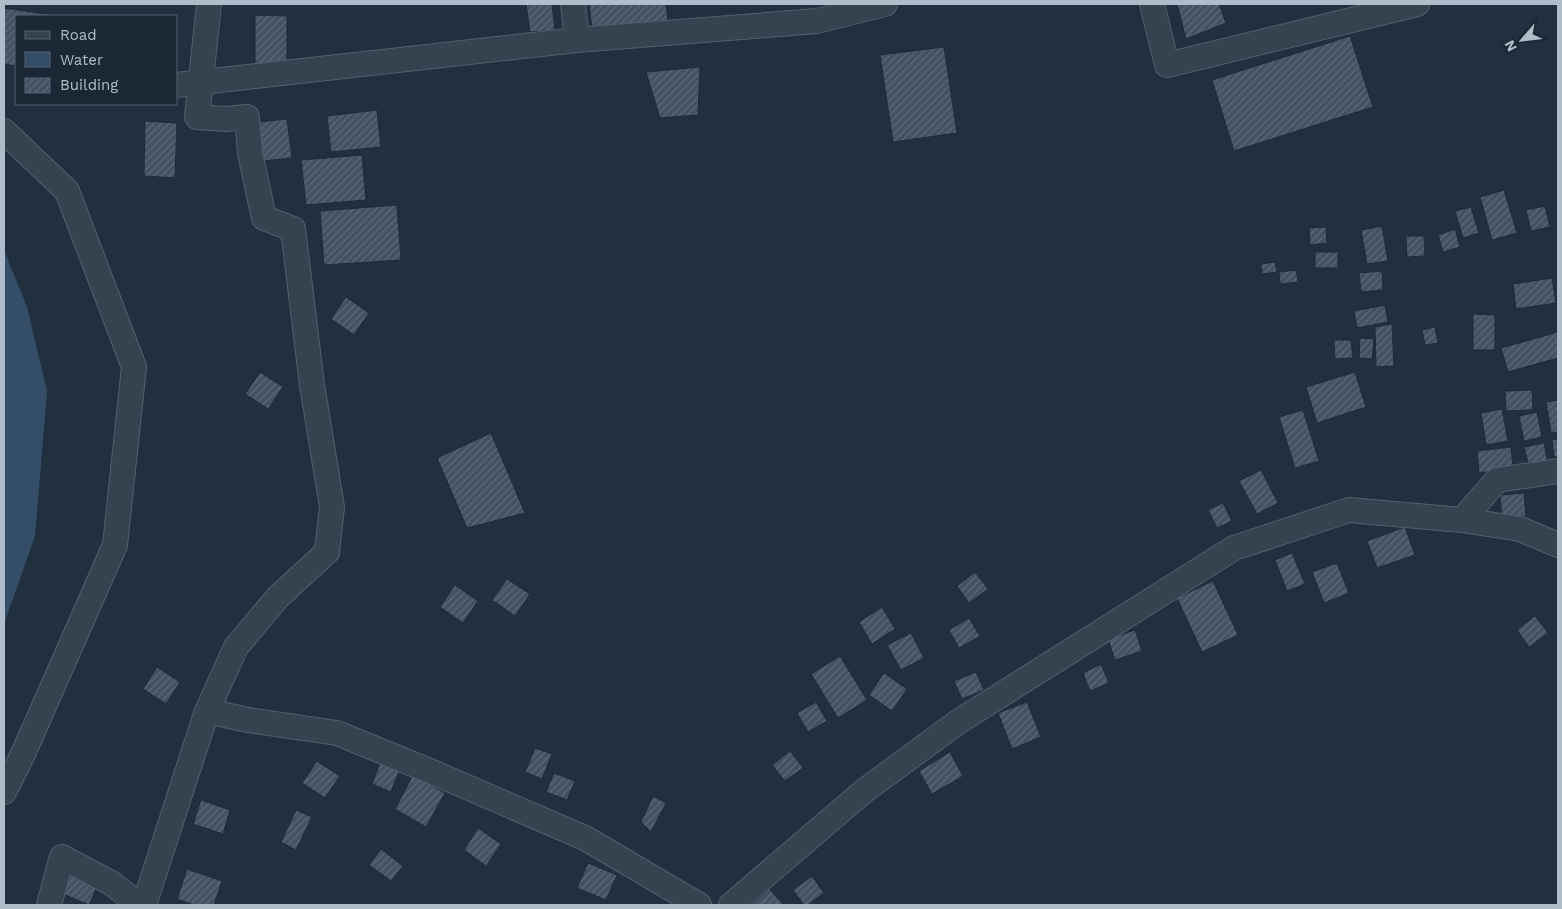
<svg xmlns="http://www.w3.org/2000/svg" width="1562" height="909" viewBox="0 0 1562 909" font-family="'Work Sans',sans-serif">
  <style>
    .water { fill: #344d68 }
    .building { fill: url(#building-hatch); stroke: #1d2936 }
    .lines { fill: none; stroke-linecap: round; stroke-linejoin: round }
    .street-casing { stroke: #545f6d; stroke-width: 26 }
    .street { stroke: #36424f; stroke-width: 24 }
  </style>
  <defs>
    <pattern id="building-hatch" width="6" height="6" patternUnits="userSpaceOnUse" patternTransform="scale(1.25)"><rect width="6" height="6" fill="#425263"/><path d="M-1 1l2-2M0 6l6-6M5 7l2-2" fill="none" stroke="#5b6978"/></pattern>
  </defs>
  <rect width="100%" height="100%" fill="#21303f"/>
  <path class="water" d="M4,250L27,307L47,391L35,536L4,624Z"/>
  <path class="building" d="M526,4H552L555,30L530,32Z
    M589,4H666L668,20L592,29Z
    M1177,4H1219L1226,23L1186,39Z
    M4,8L59,16H16V66L4,64Z
    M255,15L287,16V65H255Z
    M1350,36L1373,107L1234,151L1212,80Z
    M944,47L957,133L893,142L880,55Z
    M700,67L698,115L660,118L646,72Z
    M377,110L381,147L331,152L327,116Z
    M287,119L292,158L262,161L258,122Z
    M145,121L177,123L175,178L144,176Z
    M362,155L366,200L306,205L301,160Z
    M1504,190L1517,233L1492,240L1480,197Z
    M397,205L401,260L324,265L320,211Z
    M1545,206L1550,227L1531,231L1526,210Z
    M1471,207L1479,233L1463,238L1455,211Z
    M1382,226L1388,261L1367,264L1361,230Z
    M1326,227L1327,243L1310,245L1309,228Z
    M1455,229L1460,247L1443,252L1438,235Z
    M1406,236H1424L1425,256L1407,257Z
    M1315,252H1338V268H1315Z
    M1275,262L1277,272L1262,274L1261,264Z
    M1296,270L1298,282L1280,284L1279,272Z
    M1382,271L1383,290L1361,292L1359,273Z
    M1552,278L1556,303L1516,309L1513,284Z
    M346,297L369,313L354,335L331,319Z
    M1385,305L1388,322L1357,328L1354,311Z
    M1473,314L1495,315V350H1473Z
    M1392,324L1394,366L1376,367L1375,327Z
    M1435,327L1438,343L1425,345L1422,330Z
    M1558,332V358L1508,372L1501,348Z
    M1360,338L1374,339L1372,359L1359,358Z
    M1334,340H1351L1353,358L1335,359Z
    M260,372L283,387L268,409L245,394Z
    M1355,372L1366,407L1317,423L1306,387Z
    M1532,390L1533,410L1506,411L1505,391Z
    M1558,400V432L1551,433L1546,402Z
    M1502,409L1508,441L1486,445L1481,413Z
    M1303,410L1319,461L1295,468L1279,417Z
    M1537,412L1542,437L1524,441L1519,416Z
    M491,433L525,513L467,528L437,458Z
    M1558,439V456L1554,457L1552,440Z
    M1544,443L1548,463L1529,467L1524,447Z
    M1511,447L1513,468L1479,473L1477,451Z
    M1261,470L1278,503L1257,514L1239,481Z
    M1524,493L1526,516L1502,518L1500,495Z
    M1223,503L1232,521L1217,528L1208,510Z
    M1405,527L1415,555L1377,568L1367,541Z
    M1292,553L1305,584L1287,591L1275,560Z
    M1337,563L1349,593L1324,603L1312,572Z
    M975,572L988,589L969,603L957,586Z
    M507,579L530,594L515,616L492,600Z
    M1213,581L1238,635L1202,652L1177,598Z
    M455,585L478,601L463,623L440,607Z
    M882,607L895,629L872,644L859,622Z
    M1535,616L1548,633L1529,647L1517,630Z
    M969,618L980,636L959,648L949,630Z
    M1135,630L1142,651L1115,660L1108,639Z
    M911,633L924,658L901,670L887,645Z
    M840,656L867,700L838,718L811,674Z
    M1101,664L1109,683L1090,691L1083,673Z
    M157,667L180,682L166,704L143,689Z
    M976,672L984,690L962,699L954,681Z
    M884,673L907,689L892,711L869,695Z
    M816,702L827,721L808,732L797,713Z
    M1027,702L1041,737L1012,749L998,713Z
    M535,748L552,754L542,779L525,772Z
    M790,751L803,768L785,781L772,765Z
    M950,752L963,776L932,794L919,771Z
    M382,758L401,766L391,792L372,784Z
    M317,761L340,776L325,798L302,783Z
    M554,773L575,781L567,800L546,792Z
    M413,775L445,793L426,827L395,809Z
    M653,796L666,803L651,832L641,822Z
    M201,800L230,810L223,834L193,824Z
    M296,810L312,817L296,850L281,842Z
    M478,828L501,844L486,866L464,850Z
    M381,849L403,866L391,881L369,865Z
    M588,863L617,875L606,900L577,888Z
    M187,869L222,881L214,905H194L177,899Z
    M71,870L99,883L89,905L61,893Z
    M812,876L824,893L808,905H804L793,890Z
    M769,889L784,905H752Z"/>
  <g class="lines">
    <defs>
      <path id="street" d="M573,4L577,40
        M1152,4L1167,65L1417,4
        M176,85L577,40L817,21L885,4
        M4,131L67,191L134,367L115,545L23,754L4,792
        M1462,520L1497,480L1558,471
        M207,711L236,647L278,597L327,552L332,507L312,385L293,229L264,218L250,153L247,117L225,119L197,117L209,4
        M49,905L62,857L111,883L140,905
        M144,905L207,711L248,720L337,733L425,769L585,838L699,905
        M731,905L864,791L958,722L1234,548L1349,510L1462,520L1520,529L1558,545"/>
    </defs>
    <use href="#street" class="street-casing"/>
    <use href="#street" class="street"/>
  </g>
  <rect width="1562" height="909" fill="none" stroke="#b1bcca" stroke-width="10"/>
  <rect x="15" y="15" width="162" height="90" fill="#1b2734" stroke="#576370"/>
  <rect x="25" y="31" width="25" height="8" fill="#36424f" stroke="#576370"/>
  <text x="60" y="40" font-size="15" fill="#b1bcca">Road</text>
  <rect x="25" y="52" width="25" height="15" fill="#344d68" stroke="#576370"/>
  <text x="60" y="65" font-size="15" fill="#b1bcca">Water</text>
  <rect x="25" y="78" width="25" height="15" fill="url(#building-hatch)" stroke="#576370"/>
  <text x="60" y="90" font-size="15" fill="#b1bcca">Building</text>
  <g transform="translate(1522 40) rotate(242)" stroke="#1b2734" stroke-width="4" paint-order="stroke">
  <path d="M0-4L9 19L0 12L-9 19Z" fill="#b1bcca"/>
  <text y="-8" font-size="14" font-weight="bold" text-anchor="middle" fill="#b1bcca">N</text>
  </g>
</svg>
